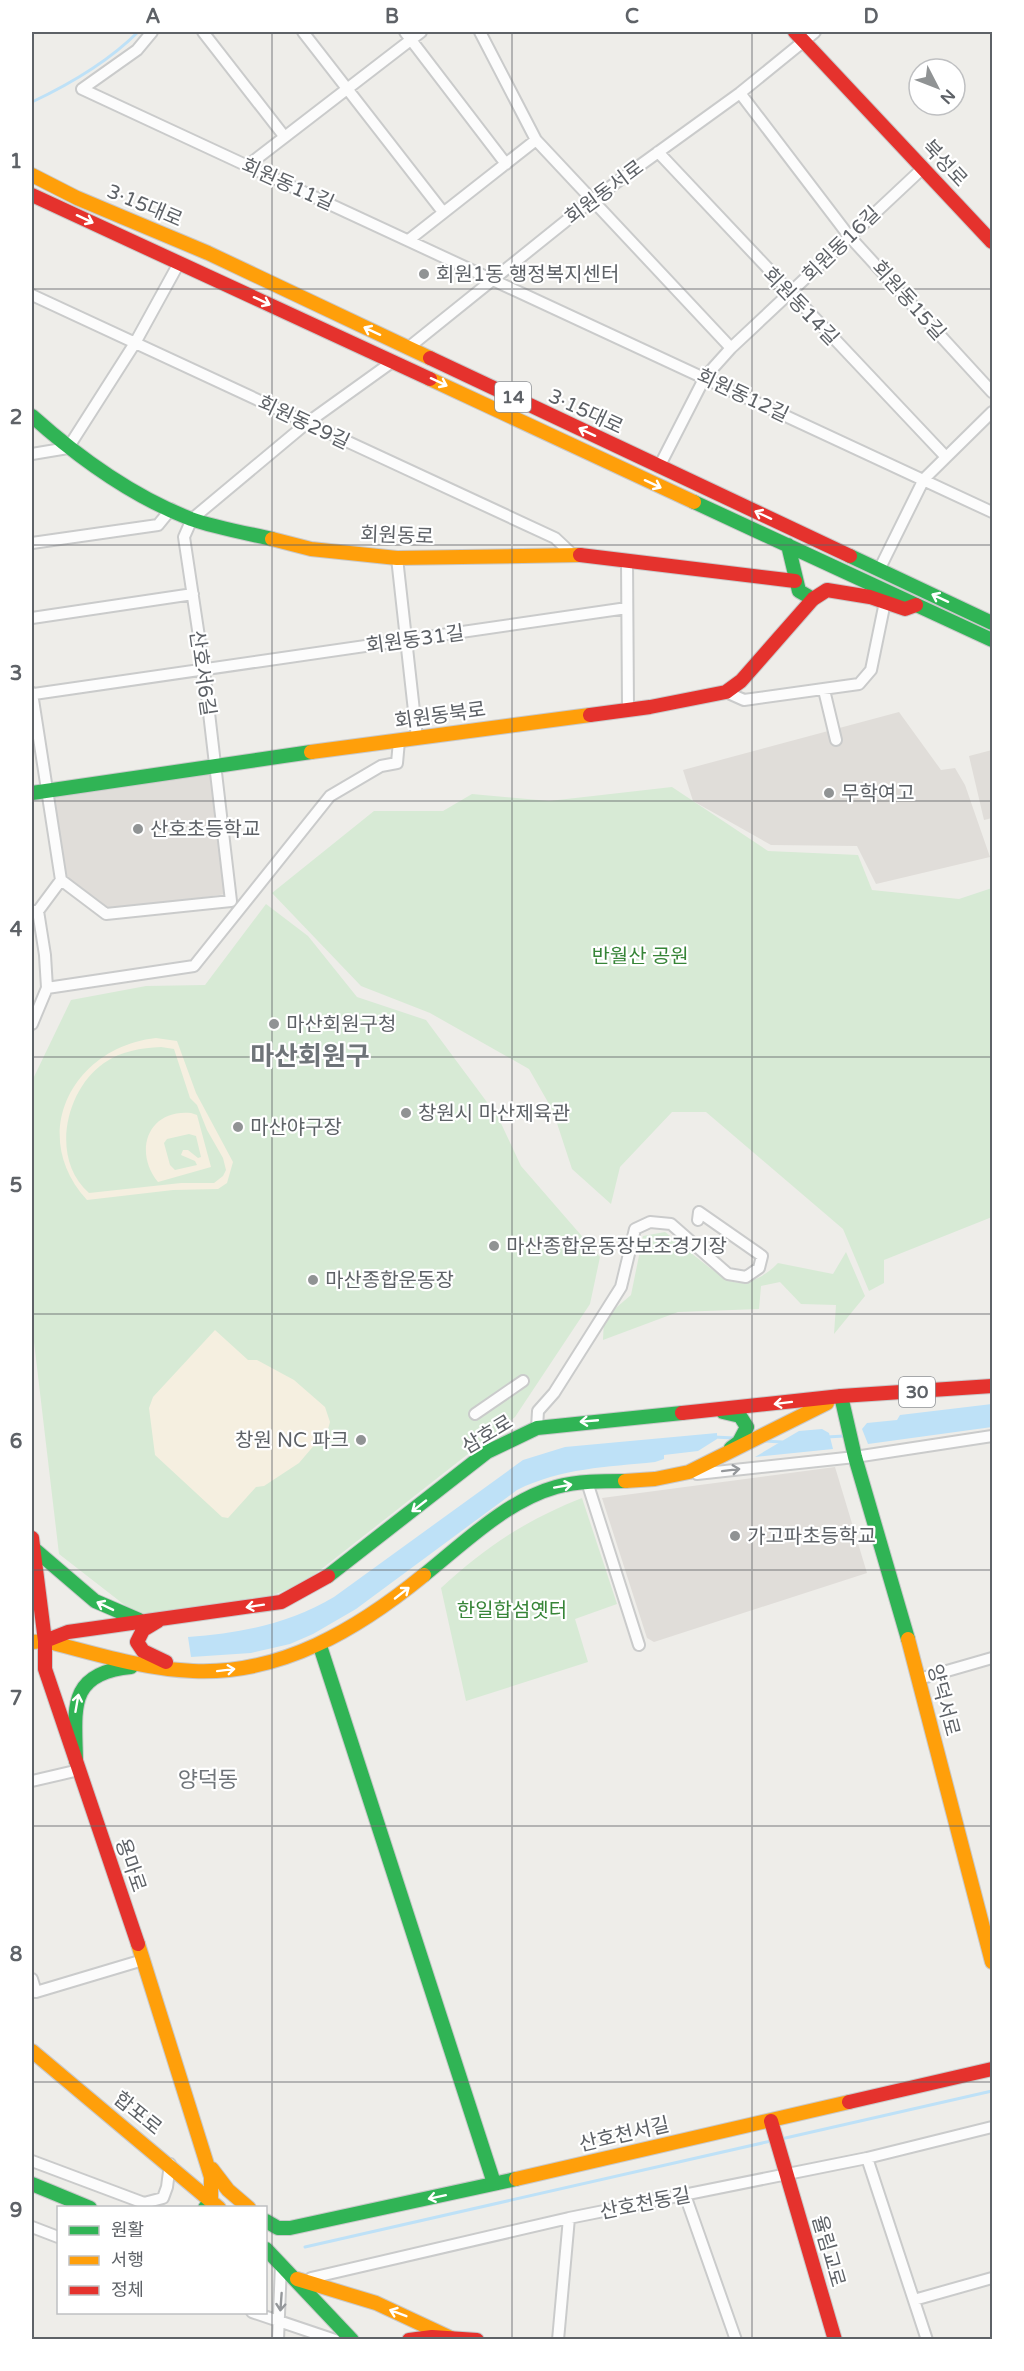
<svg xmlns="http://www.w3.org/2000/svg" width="1024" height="2371" viewBox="0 0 1024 2371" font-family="'Varela Round','Noto Sans KR',sans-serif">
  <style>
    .education { fill: #e0ddd9 }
    .green { fill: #d7ead5 }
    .sand { fill: #f5efe0; fill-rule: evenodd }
    .water { fill: #bee1f7 }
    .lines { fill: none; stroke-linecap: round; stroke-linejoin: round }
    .stream { stroke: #bee1f7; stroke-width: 3 }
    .street-casing { stroke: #cacbcb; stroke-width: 14 }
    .fast-casing { stroke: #c9c9ca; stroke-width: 16 }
    .slow-casing { stroke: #c9c9ca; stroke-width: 16 }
    .jam-casing { stroke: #c9c9ca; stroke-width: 16 }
    .street { stroke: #fcfcfc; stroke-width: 10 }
    .fast { stroke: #30b455; stroke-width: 14 }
    .slow { stroke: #ff9f0a; stroke-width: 14 }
    .jam { stroke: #e5322d; stroke-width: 14 }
    .oneway { stroke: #fff }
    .oneway2 { stroke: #95989b }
    .grid { fill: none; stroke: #5e6267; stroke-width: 1.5; stroke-opacity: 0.55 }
    .poi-dot { fill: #909394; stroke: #fff; stroke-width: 2 }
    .labels { text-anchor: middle; stroke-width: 4.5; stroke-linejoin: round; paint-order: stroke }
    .shield { fill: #fff; stroke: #8e9195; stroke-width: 1.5 }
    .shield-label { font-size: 18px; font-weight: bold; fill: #5e6267 }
    .street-label { font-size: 20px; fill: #5e6267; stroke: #fff }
    .poi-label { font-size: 20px; fill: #5e6267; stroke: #fff; text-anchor: start }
    .park-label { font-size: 20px; fill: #378538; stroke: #fff }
    .quarter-label { font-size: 22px; fill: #6f7479; stroke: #fff }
    .district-label { font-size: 26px; font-weight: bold; fill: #6f7479; stroke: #fff }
    .neatline { fill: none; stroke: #5e6267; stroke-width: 2 }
    .grid-label { font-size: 20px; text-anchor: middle; font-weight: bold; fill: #5e6267 }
  </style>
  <rect width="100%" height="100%" fill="#eeede9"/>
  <path class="education" d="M899,712L941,770L955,768L965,785L990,857L876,884L857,846L771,845L693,801L683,770Z
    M992,750V818L984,820L969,756Z
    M211,772L226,894L107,911L65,877L52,793Z
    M835,1467L867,1573L654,1642L647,1638L602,1498Z"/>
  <path class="green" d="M672,787L768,851L858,855L872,890L959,899L992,888V1217L884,1260V1283L869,1291L843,1229L706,1112H672L620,1167L611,1204L572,1169L553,1111L529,1069L430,1013L361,986L272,893L374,811H443L472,794L549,801Z
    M266,904L308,936L357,997L426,1020L498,1117L521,1166L600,1257L590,1304L515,1417L305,1582L259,1601L140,1617L59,1554L32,1325V1081L71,1000L146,986L205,985Z
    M665,1232C677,1241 722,1280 733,1282C750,1284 766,1276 778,1263L833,1274L846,1252L865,1296L834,1334L836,1305L801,1304L780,1282L761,1286L759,1309L678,1312L603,1340L604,1318L631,1295L643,1236Z
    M582,1498L617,1604L575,1619L588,1662L466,1701L441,1588C486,1547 524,1521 582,1498Z"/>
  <path class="sand" d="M156,1038L177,1041L196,1093L233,1162L227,1183L218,1189L173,1190L87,1200C27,1135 73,1047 156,1038ZM161,1047L174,1049L190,1098L197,1105L207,1130L223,1158L226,1170L223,1176L214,1183H181L89,1193C50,1159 65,1090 104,1063C121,1051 141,1048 161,1047Z
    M191,1113L197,1115L211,1167L158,1182C133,1151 148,1109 191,1113ZM189,1134L196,1136L201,1157L198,1158L188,1150H183L181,1155L195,1161L197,1165L175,1170L170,1165L164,1143L167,1139Z
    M215,1330L248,1360H257L294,1380L325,1407L330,1422L328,1429L299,1463L264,1486L256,1487L228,1518L222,1517L155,1455L149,1408L153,1397Z"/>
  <path class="water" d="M992,1404V1427L868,1444L862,1429L867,1423L897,1420L900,1415Z
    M822,1429L829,1433L833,1449L755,1457L799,1431Z
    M717,1433V1439L698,1451L664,1455V1459L655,1462C607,1467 561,1468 517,1490L356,1609L313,1634L290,1644L251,1653L191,1657L188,1637C242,1633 288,1624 334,1597L523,1460L565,1447Z"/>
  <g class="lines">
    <path class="stream" d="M32,102C68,85 110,60 138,32
      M714,1437L734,1438
      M827,1437L844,1436
      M764,1441L782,1442
      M781,2139L992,2091
      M305,2247L771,2141"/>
    <defs>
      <path id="street" d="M203,32L284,136
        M303,32L443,212
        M405,32L506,164
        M480,32L536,140L731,348
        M82,89L992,512
        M82,89L137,50L152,32
        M740,93L849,236L992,392
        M658,152L946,457
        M247,166L421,32
        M410,239L536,140
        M32,295L555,538L572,554
        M408,348L592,200L740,93L815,32
        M32,454L68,448L135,343L179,263
        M659,467L705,377L731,348L923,168
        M32,543L158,525L171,509
        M397,558L417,738
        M627,560L628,709
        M879,570L924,479L992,412
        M32,618L193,594
        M824,690L836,740
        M726,692L744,700L859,684L871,670L885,602
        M32,693L61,880L38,911H32
        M34,694L627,608
        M61,880L106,914L231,901L204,670L184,537L192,519L307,423L392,362
        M47,988L194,966L330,796L381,766L397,763L399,741
        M32,1024L47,988L45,955L38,911
        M475,1414L523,1381
        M537,1428L538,1411L554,1393L621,1287L635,1229L650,1222L671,1224L728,1274L746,1277L759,1268L762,1256L699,1212L698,1220
        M697,1474L855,1457L992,1436
        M587,1482L639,1645
        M919,1679L992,1658
        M32,1781L79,1770
        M32,1979L36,1992
        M36,1992L143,1960
        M867,2158L927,2340
        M32,2161L144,2203L163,2198L167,2187L170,2164
        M685,2195L736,2340
        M32,2227L58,2237
        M311,2278L569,2218L867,2158L992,2127
        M914,2300L992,2278
        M252,2312L335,2340
        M278,2340L281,2264
        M558,2340L569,2218"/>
      <path id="fast" d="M32,416C79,458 131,496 191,519C217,528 246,533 272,539
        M694,502L992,640
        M788,545L799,591L813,599
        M850,556L992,623
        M32,793L311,752
        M841,1396L855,1457L908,1639
        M723,1412L740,1416L747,1427L739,1442L731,1448
        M33,1548L95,1601L139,1620
        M424,1575C463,1544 506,1501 556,1487C578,1481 602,1481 625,1481
        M328,1576L487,1452L537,1428L682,1413
        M320,1646L494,2183
        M76,1761C75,1709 67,1673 131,1667
        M32,2184L90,2208
        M205,2208L211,2200
        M266,2221L278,2228H290L516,2179
        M266,2249L352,2340"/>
      <path id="slow" d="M32,175L77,198L208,253L430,358
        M430,379L694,502
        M272,539L311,549L397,558L580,555
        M311,752L590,715
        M625,1481L655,1479L689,1472L827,1403
        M908,1639L992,1962
        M32,1642L45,1641C94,1653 142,1669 193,1671C281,1675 358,1629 424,1575
        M138,1944L211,2177V2200
        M32,2051L219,2208
        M212,2169L228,2190L249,2208
        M516,2179L849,2102
        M297,2279L376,2303L451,2338"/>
      <path id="jam" d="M795,32L992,242
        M32,195L430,379
        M430,358L850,556
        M580,555L795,581
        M590,715L650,707L726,692L741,681L813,599L827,590L870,597L905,609L916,605
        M682,1413L841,1396L992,1386
        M32,1538L45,1641V1669L138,1944
        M158,1621L143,1630L137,1642L143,1651L166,1662
        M45,1641L68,1632L281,1602L328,1576
        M849,2102L992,2069
        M771,2121L835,2340
        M409,2340L432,2337L477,2340"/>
    </defs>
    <use href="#street" class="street-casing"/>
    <use href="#fast" class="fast-casing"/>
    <use href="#slow" class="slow-casing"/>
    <use href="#jam" class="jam-casing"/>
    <use href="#street" class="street"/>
    <use href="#fast" class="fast"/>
    <use href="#slow" class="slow"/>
    <use href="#jam" class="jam"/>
  </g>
  <defs><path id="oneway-shaft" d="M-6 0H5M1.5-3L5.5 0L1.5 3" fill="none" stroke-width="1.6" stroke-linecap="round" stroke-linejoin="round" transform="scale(1.5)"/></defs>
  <g class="oneway">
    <use href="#oneway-shaft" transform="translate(85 219) rotate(25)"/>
    <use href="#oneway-shaft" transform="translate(262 301) rotate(25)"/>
    <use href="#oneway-shaft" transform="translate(372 331) rotate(-155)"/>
    <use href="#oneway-shaft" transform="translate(439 382) rotate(25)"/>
    <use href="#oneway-shaft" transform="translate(587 432) rotate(-155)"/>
    <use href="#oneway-shaft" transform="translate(653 484) rotate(25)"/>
    <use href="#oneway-shaft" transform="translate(763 515) rotate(-155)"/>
    <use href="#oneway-shaft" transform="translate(940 598) rotate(-155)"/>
    <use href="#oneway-shaft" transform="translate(783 1403) rotate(173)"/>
    <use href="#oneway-shaft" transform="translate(589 1421) rotate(175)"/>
    <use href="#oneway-shaft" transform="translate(563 1486) rotate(-10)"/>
    <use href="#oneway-shaft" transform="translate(419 1506) rotate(142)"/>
    <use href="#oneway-shaft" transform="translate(402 1593) rotate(-38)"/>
    <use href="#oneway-shaft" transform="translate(105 1606) rotate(-154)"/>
    <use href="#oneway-shaft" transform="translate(255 1606) rotate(171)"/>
    <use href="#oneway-shaft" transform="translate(226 1670) rotate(-7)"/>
    <use href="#oneway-shaft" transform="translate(77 1703) rotate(-80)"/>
    <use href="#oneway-shaft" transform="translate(437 2197) rotate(168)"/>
    <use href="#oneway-shaft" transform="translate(398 2313) rotate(-159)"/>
  </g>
  <g class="oneway2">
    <use href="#oneway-shaft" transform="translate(731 1470) rotate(-7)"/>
    <use href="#oneway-shaft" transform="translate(281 2302) rotate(94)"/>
  </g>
  <path class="grid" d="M272,32V2340M512,32V2340M752,32V2340M32,289H992M32,545H992M32,801H992M32,1057H992M32,1314H992M32,1570H992M32,1826H992M32,2082H992"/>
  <g class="poi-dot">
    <circle cx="424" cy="274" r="6"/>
    <circle cx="829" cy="793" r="6"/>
    <circle cx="138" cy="829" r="6"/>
    <circle cx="274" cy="1024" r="6"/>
    <circle cx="406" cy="1113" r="6"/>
    <circle cx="238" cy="1127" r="6"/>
    <circle cx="494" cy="1246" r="6"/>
    <circle cx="313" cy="1280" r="6"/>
    <circle cx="361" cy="1440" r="6"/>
    <circle cx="735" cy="1536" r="6"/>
  </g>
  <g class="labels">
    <g class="shield">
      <rect x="495" y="382" width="36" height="30" rx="4.5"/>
      <rect x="899" y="1377" width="36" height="30" rx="4.5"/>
    </g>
    <g class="shield-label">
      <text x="513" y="403">14</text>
      <text x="917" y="1398">30</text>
    </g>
    <g class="street-label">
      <text transform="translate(945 163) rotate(47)" y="7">북성로</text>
      <text transform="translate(288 184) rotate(24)" y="7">회원동11길</text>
      <text transform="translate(604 192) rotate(-37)" y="7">회원동서로</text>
      <text transform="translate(145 205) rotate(23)" y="7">3·15대로</text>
      <text transform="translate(841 244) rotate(-44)" y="7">회원동16길</text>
      <text transform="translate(909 300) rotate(48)" y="7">회원동15길</text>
      <text transform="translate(801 306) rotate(46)" y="7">회원동14길</text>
      <text transform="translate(743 395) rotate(25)" y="7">회원동12길</text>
      <text transform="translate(586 411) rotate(25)" y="7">3·15대로</text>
      <text transform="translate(304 422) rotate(25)" y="7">회원동29길</text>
      <text transform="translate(397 535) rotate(2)" y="7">회원동로</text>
      <text transform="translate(415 639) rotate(-8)" y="7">회원동31길</text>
      <text transform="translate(203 673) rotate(82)" y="7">산호서6길</text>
      <text transform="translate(440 715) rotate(-8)" y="7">회원동북로</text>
      <text transform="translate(487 1434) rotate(-31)" y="7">삼호로</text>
      <text transform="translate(944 1700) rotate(75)" y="7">양덕서로</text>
      <text transform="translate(131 1865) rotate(71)" y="7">용마로</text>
      <text transform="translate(138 2113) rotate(39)" y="7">합포로</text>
      <text transform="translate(624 2134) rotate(-13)" y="7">산호천서길</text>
      <text transform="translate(645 2203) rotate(-11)" y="7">산호천동길</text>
      <text transform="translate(829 2251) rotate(74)" y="7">율림교로</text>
    </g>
    <g class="poi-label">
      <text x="436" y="281">회원1동 행정복지센터</text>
      <text x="841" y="800">무학여고</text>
      <text x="150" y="836">산호초등학교</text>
      <text x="286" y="1031">마산회원구청</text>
      <text x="418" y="1120">창원시 마산제육관</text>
      <text x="250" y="1134">마산야구장</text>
      <text x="506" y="1253">마산종합운동장보조경기장</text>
      <text x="325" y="1287">마산종합운동장</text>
      <text x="349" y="1447" text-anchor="end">창원 NC 파크</text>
      <text x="747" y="1543">가고파초등학교</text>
    </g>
    <g class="park-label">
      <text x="640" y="963">반월산 공원</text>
      <text x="512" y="1617">한일합섬옛터</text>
    </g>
    <g class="quarter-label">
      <text x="208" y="1787">양덕동</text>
    </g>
    <g class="district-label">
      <text x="310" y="1065">마산회원구</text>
    </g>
  </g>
  <rect width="1024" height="2371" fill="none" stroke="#ffffff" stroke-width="66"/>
  <rect x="57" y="2206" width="210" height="108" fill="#ffffff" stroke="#bfc0c2" stroke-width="1.5"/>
  <rect x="69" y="2226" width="30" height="9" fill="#30b455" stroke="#bfc0c2" stroke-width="1.5"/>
  <text x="111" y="2236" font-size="18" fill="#5e6267">원활</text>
  <rect x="69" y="2256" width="30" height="9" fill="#ff9f0a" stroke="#bfc0c2" stroke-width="1.5"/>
  <text x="111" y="2266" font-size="18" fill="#5e6267">서행</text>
  <rect x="69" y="2286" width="30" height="9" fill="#e5322d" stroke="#bfc0c2" stroke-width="1.5"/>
  <text x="111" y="2296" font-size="18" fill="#5e6267">정체</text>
  <g transform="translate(937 87) rotate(132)"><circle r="28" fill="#ffffff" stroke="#bfc0c2" stroke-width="1.5"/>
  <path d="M0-4.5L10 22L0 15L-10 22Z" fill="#909394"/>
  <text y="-9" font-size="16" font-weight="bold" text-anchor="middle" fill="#5e6267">N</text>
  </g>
  <rect x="33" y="33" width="958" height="2305" class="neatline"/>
  <g class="grid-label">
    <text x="153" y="23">A</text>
    <text x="392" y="23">B</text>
    <text x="632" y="23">C</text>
    <text x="871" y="23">D</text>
    <text x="16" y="168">1</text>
    <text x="16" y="424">2</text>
    <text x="16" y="680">3</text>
    <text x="16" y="936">4</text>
    <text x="16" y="1192">5</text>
    <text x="16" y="1448">6</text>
    <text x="16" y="1705">7</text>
    <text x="16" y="1961">8</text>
    <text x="16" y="2217">9</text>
  </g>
</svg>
